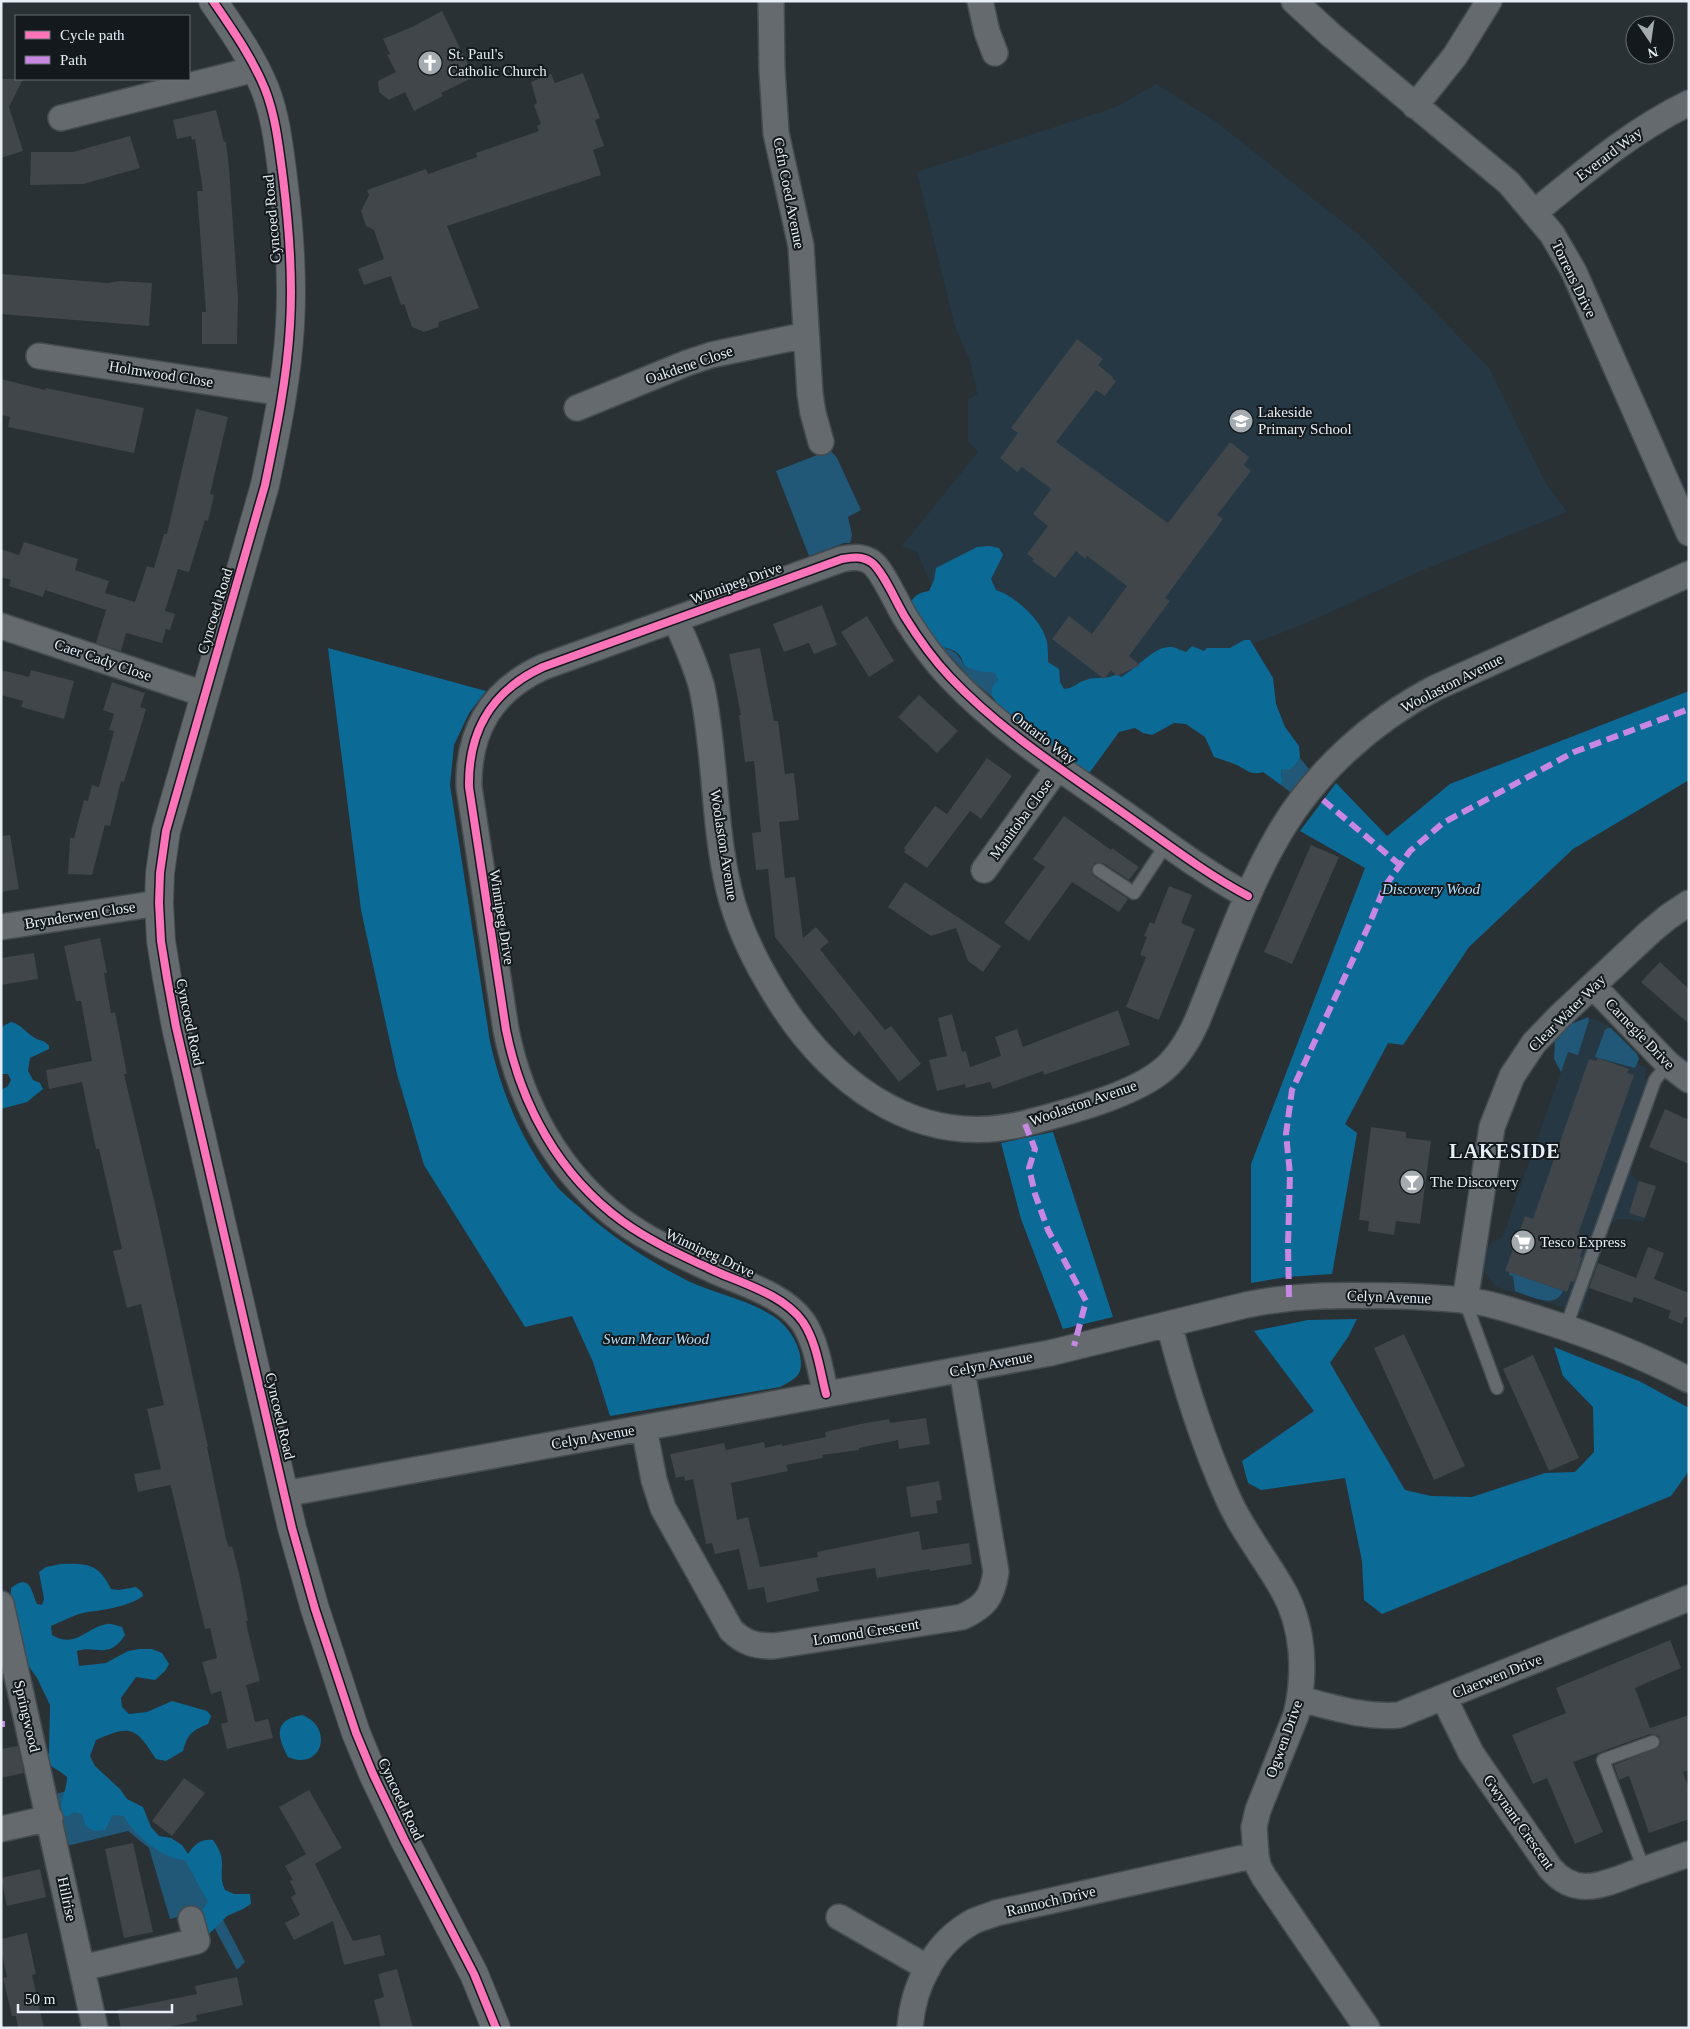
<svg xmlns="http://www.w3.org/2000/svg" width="1690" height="2029" viewBox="0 0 1690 2029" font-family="Georgia,serif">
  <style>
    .built { fill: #263844 }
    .green { fill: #215877 }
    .forest { fill: #0c6a96 }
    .building { fill: #40464a }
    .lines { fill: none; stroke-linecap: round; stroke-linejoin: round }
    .lane-casing { stroke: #454c50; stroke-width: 15 }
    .street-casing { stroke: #454c50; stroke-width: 28 }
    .secondary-casing { stroke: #454c50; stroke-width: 30 }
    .lane { stroke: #646a6e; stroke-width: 12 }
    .street { stroke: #646a6e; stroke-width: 25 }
    .secondary { stroke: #646a6e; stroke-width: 28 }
    .quiet { stroke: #c787e3; stroke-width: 6; stroke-dasharray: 12 6; stroke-linecap: butt }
    .cycleway-casing { stroke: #13191c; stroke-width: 11 }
    .cycleway { stroke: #fb73b8; stroke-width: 8 }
    .labels { text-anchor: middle; stroke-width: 4; stroke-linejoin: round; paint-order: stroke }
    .poi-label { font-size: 15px; fill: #e7eff5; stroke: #13191c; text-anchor: start }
    .street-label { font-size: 15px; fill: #e7eff5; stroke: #13191c }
    .park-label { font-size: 15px; font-style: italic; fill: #b5defa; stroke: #13191c }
    .district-label { font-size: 20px; font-weight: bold; letter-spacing: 1px; fill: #e7eff5; stroke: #13191c }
  </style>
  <rect width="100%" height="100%" fill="#293135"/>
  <path class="built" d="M1156,84L1215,121L1365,240L1489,368L1545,482L1567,512L1416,573L1304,624L1250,645L1113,733L932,586L917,552L902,546L978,452L968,441V400L977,394L975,382L970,361L955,326L917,172L1116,107Z
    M1588,1017L1608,1025L1637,1054L1639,1059L1637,1063L1647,1069L1644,1079L1662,1086L1655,1098L1631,1169L1632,1175L1638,1181L1656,1186L1643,1222L1627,1219H1618L1611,1224L1583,1307L1584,1313L1496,1287L1485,1272L1484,1262L1485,1253L1490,1245L1503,1236L1561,1072L1554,1059L1555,1041L1569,1025Z"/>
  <path class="green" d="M830,450L837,458L861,510L848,517L852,535L850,543H844L809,556L776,471Z
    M942,647C952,650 959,653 963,664L981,671L994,673L998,680L991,695L992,697L973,681Z
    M1300,758L1309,769L1290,792L1281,785L1282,781L1281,770L1296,764Z
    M1588,1017L1589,1020L1578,1055L1568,1052L1561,1072L1554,1059L1555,1041L1569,1025Z
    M1608,1028H1611L1637,1054L1639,1059L1635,1068L1595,1057L1605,1030Z
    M1510,1272L1563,1291C1555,1310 1530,1296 1515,1291L1513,1276L1509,1275Z
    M82,1788L183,1853L219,1912L245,1962L237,1970L205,1910L170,1919L149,1848L128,1831L71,1845L55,1844L45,1796Z"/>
  <path class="forest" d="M989,546L999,548L1003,555L991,579L996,590C1015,596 1043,621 1047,642C1048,648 1048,656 1048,662L1059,669L1060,682L1064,689C1075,688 1077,682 1086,680C1096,676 1107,680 1117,674L1121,677C1136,669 1155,645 1171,647C1176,647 1181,651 1186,652L1192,646L1204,651L1207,648H1230L1244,640H1250L1273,678L1276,704L1285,727L1299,746L1300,758L1296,764L1290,769L1281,770L1282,781L1281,785L1263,772C1251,776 1247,770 1237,765C1230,762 1222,760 1214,757L1205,737L1186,724L1174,723L1152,735L1143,733L1135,728L1119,732L1090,772L1082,773L1011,727L1010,715L1003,711L991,695L993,686L998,680L994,673C985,672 974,671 966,666C962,663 963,660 960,656C954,647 940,647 930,646L909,608C912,596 918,593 929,591L934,580L936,568L977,547Z
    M328,648L486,691L469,713L454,745L450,785L490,1042C502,1095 524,1147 559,1189C565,1195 572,1201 579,1207C611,1237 649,1261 688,1281C716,1294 750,1300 776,1318C790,1328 805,1352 800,1371C797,1379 787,1383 780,1387L610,1416L593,1362L572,1316L525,1327L424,1165L397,1074L361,910Z
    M1689,691V780L1573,849L1469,947L1403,1045L1388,1043L1345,1124L1357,1133L1332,1274L1287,1277L1251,1283V1164L1365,868L1300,831L1336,783L1387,836L1450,784Z
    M11,1022C21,1024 26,1033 35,1038C40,1041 45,1040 49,1046V1049L30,1058L28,1071L33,1080L40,1083L43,1089L27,1102L1,1109V1090L8,1086L11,1080L8,1074H1V1027Z
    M1053,1132L1113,1317L1063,1329L1021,1219L1001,1143Z
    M1357,1319L1348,1337L1330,1363L1405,1490L1431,1496L1472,1497L1545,1473L1575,1472L1594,1452L1593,1407L1563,1376L1554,1347L1639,1381L1689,1408V1471L1671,1496L1382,1614L1364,1600L1362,1561L1345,1478L1261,1490L1248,1483L1242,1461L1314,1411L1254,1331L1308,1320Z
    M61,1564C87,1563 99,1564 111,1589L119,1590L136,1587L142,1592L143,1596C130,1606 104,1610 88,1612C75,1614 63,1621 51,1626L52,1635C76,1649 85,1628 107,1624C111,1623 117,1626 122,1627L125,1635C109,1661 94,1644 77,1651L79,1666L106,1663L128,1651L139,1649H152L162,1653L169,1664L165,1671L155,1680L136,1677L121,1698L122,1707L129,1714L147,1712L172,1701L207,1711L211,1716L208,1724C191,1731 188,1734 183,1751L166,1761L156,1759C136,1728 132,1724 96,1740L90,1756L95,1766L120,1789L127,1799L143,1807L151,1827L159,1836L171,1838L182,1845L188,1854C195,1844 200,1839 213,1840C230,1863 216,1871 225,1890L234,1894H250L251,1904L243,1909L227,1916L208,1935L193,1912L203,1909L208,1902L185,1860C162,1859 134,1835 124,1816L113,1815L105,1830L95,1831L86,1827L82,1814L74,1812L68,1816H62C59,1798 67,1792 67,1777C60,1770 53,1769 47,1762L49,1752L50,1705L37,1678L25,1661L11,1612V1588C30,1573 31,1590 37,1604L42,1605L44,1599L39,1572L46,1567Z
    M302,1715C330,1725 325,1761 300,1760C296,1760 292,1758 288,1757C277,1736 273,1720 302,1715Z"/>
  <path class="building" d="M442,11L474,77L441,93L443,96L414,111L405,92L389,100L379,92L378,81L396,72L387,55L390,54L383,39L412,27Z
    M583,73L600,118L595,120L604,146L593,150L601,175L447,226L479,308L439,322L438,327L424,332L412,327L404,304L401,305L391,276L364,285L358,269L384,259L374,230L366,226L361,211L369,195L367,190L426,169L428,174L477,157L476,153L539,131L537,126L541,124L534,105L537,103L531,82L551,74L555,83Z
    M1,79H23L9,107L23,151L1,158Z
    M216,110L224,142H226L229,168L238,298L237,344H202V312H206L197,191H203L195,139L192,140L191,136L177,139L173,120Z
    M130,136L140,168L83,184L30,185L31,152H73Z
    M1,274L108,283L120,281L152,283L149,326L1,314Z
    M1077,339L1103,359L1098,365L1113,377L1112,378L1116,381L1105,396L1096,390L1056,442L1168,523L1230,442L1249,457L1244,465L1251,471L1217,515L1223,519L1165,598L1170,601L1129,656L1140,665L1117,676L1111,670L1104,679L1052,639L1069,616L1092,634L1127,586L1087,556L1085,559L1076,551L1055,578L1032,561L1034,559L1027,554L1048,526L1033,514L1051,489L1022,467L1017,472L1000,458L1018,433L1011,428Z
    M1,379L45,390L46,388L144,408L134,453L8,427L10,417L1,415Z
    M196,409L228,417L210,494L214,495L208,521L205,520L189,572L178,569L165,611L175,614L170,630L166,629L162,643L126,633L121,651L96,643L106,610L45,590L43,597L9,586L11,580L1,577V549L19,555L24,542L78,559L75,570L109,581L105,593L135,602L147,566L154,568L164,534H167Z
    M822,605L837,645L814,654L809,643L784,652L773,624Z
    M867,616L894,661L869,677L841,632Z
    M760,648L774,721H778L785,774L794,773L799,820L779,822L785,878L795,877L803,938L816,927L829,942L820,949L837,971L885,1030L891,1026L921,1064L899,1082L859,1031L854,1036L775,937L768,869L756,870L752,833L761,832L754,761L745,762L739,715H741L729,654Z
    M1,670L29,677L31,670L74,681L64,719L21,707L23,701L1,695Z
    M112,682L145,693L140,707L146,709L124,782L121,781L110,826L105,825L92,875L68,874L70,838H74L84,800L88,801L92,785L99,787L114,731L109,730L114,714L103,710Z
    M919,695L958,731L937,753L898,717Z
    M987,758L1012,776L981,819L970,811L927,868L904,852L906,850L904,848L935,806L947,814Z
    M1064,816L1111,850L1112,848L1139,867L1129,880L1103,863H1095L1091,869L1094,876L1128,899L1119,912L1072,882L1029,941L1004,923L1045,867L1033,859Z
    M10,835L19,889L1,892V836Z
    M1311,845L1339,857L1292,964L1264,952Z
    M905,882L1001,946L983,972L968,961L956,928L931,936L888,907Z
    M1169,886L1192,895L1181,923L1195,929L1159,1020L1126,1007L1146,957L1140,955L1147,937L1144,936L1150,922L1154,924Z
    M100,938L107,973H104L111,1013L115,1012L127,1074H124L157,1213L208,1447H207L226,1539L229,1547L232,1546L239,1573L248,1621H246L248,1632L260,1681L246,1685L255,1722L268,1719L273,1738L227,1749L221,1724L228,1722L221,1691L211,1694L202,1662L217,1658L210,1628L205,1629L172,1491L170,1485L138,1492L134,1474L161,1469L147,1409L164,1405L141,1304L127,1308L113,1251L122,1249L99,1149H96L82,1082L49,1089L46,1070L92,1061L81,1001H76L64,946Z
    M34,953L38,979L1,985V958Z
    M1660,962L1689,989V1024L1641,982Z
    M1118,1010L1130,1045L1044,1075L1043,1071L993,1089L990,1082L966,1088L965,1084L937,1091L929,1060L947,1056L938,1018L952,1014L962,1052L966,1051L970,1067L1001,1056L995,1037L1017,1029L1023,1047Z
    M1598,1058L1629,1069L1627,1073L1634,1075L1578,1234L1586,1237L1580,1257L1582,1258L1574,1282L1571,1281L1567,1292L1505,1271L1525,1216L1533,1219L1589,1059L1596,1061Z
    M1665,1109L1689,1120V1164L1649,1147Z
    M1371,1127L1406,1132V1138L1431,1141L1420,1224L1396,1221L1394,1235L1368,1231L1369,1221L1359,1220Z
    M1639,1181L1656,1186L1645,1218L1629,1213Z
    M1648,1247L1664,1253L1654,1279L1689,1293V1318L1685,1317L1682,1324L1668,1318L1671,1311L1634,1297L1632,1303L1589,1288L1598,1263L1636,1278Z
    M1404,1334L1465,1466L1434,1480L1374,1348Z
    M1533,1355L1579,1458L1549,1471L1503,1369Z
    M926,1418L930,1444L899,1449L898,1440L859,1448V1450L822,1455L823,1458L786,1465L788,1471L731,1483L737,1520L748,1517L760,1567L818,1557L817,1552L919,1531L922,1550L969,1543L972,1564L930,1571L929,1569L877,1578L875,1568L816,1578L819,1591L767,1603L764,1587L748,1590L739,1549L715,1554L712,1543L706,1544L693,1479L685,1481L684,1476L676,1478L670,1454L724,1443L726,1450L764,1442L765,1448L782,1444V1446L826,1437L825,1432L861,1424L889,1419L890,1423Z
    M939,1481L942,1500L936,1501L938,1513L911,1517L906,1487Z
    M1670,1640L1681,1668L1635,1688L1650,1728L1689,1715V1770L1683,1772L1689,1789V1819L1649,1833L1629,1776L1619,1780L1614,1765L1659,1747L1661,1743L1659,1736L1650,1734L1573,1762L1603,1832L1575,1844L1547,1778L1533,1784L1512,1735L1566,1713L1556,1688Z
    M18,1746L24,1773L1,1778V1749Z
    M184,1778L205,1793L172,1836L152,1821Z
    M309,1790L342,1848L315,1864L353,1941L380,1935L385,1955L344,1965L333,1921L294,1940L285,1923L300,1915L291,1897L296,1894L290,1881L293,1880L285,1866L306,1854L279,1807Z
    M133,1843L153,1932L124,1938L105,1849Z
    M40,1869L46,1897L7,1906L1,1878Z
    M27,1933L36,1974L32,1975L44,2028H18L16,2016H12L3,1978L7,1977L1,1950V1939Z
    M397,1969L413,2028H381L374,2000L384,1997L378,1974Z
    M237,1977L243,2005L196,2015L197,2021L164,2028H121L117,2010L197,1994L195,1986Z"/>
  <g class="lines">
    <defs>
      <path id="lane" d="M1099,870L1134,893L1167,843
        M1465,1301L1497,1388
        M1566,1327L1655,1080L1668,1064
        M1644,1870L1603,1760L1653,1742"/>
      <path id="street" d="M771,1L772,70L776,133L801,246L810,394L813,413L821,442
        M980,1L987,32L995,53
        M1294,1L1331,35L1509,183L1552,234L1574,272L1689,533
        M1415,106L1455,56L1489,1
        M61,118L255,69
        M1535,212C1584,172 1631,131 1689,103
        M39,356L283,393
        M577,408L687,363L711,355L806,335
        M676,620C685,642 696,665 702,688C716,754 713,824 729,890C737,923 751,953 768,982C822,1077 914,1154 1030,1122C1068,1112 1134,1095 1164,1069C1179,1056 1189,1039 1197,1021C1223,958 1245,892 1279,834C1315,772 1372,721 1435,688L1689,574
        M1,626L204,694
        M984,870L1058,767
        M1,927L159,903
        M1593,986L1668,1064L1689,1080
        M1465,1301L1492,1127L1512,1076L1534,1043L1559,1017L1650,932L1668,917L1689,903
        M1169,1324C1184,1382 1202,1440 1227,1496C1241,1529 1265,1558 1283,1590C1304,1627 1306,1674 1296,1715L1258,1810L1254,1827L1256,1855L1258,1866L1264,1877L1367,2028
        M826,1394C820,1371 817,1343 803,1322C784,1295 744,1284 715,1271C683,1256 651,1242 622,1221C559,1175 521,1105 506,1030L469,787C468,731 491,691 543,667L842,559C853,557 862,556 871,562C882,569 897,604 905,617C918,638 933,659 950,677C999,729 1061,769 1119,810C1162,840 1203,872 1248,896
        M644,1428L654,1480L663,1508L731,1630C744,1643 755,1646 774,1646L962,1617C986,1606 992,1597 996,1572L962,1370
        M284,1494L1050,1353L1246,1305C1299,1294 1343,1295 1397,1296C1425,1297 1455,1298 1483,1303C1503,1307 1523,1314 1542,1320C1593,1336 1641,1355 1689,1380
        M1,1604L95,2028
        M1444,1698L1471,1753L1550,1868C1575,1898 1603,1885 1634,1873C1652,1867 1671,1860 1689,1854
        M1300,1699C1332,1707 1365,1718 1399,1715L1689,1598
        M1,1829L50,1818
        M839,1917L928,1968
        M82,1968L197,1941L191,1919
        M910,2028C913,1985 935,1942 974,1921C981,1918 989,1916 996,1913L1256,1855"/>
      <path id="secondary" d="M213,1C232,29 252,57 265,89C276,117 279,148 283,178C289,226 293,276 290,325C287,379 276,432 265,485L166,831L160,873L159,903L161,941L167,978L176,1027L292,1528L315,1609L356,1733L373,1774L404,1839L474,1974L496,2028"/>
    </defs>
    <use href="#lane" class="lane-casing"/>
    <use href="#street" class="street-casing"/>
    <use href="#secondary" class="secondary-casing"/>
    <use href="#lane" class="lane"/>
    <use href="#street" class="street"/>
    <use href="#secondary" class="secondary"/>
    <path class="quiet" d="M1323,800L1400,865
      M1025,1124L1035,1149L1029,1168L1035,1194L1048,1230L1086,1301L1074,1346
      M1289,1297L1288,1245L1290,1174L1286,1134L1292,1090L1369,925L1385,886L1410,851L1443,823L1574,752L1689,709
      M1,1724H5"/>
    <defs>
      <path id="cycleway" d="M213,1C232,29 252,57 265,89C276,117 279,148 283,178C289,226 293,276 290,325C287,379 276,432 265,485L166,831L160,873L159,903L161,941L167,978L176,1027L292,1528L315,1609L356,1733L373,1774L404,1839L474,1974L496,2028
        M826,1394C820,1371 817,1343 803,1322C784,1295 744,1284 715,1271C683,1256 651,1242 622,1221C559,1175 521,1105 506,1030L469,787C468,731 491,691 543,667L842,559C853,557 862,556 871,562C882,569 897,604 905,617C918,638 933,659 950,677C999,729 1061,769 1119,810C1162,840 1203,872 1248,896"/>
    </defs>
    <use href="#cycleway" class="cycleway-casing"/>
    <use href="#cycleway" class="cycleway"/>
  </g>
  <defs>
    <symbol id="church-disc" viewBox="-11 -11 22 22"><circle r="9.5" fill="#a4acb2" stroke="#13191c"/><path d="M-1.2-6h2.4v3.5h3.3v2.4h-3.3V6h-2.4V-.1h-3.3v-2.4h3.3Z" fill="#fff"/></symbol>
    <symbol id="school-disc" viewBox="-11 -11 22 22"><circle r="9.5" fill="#a4acb2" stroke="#13191c"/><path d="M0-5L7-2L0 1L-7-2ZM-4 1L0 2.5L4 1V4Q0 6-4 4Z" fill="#fff"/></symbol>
    <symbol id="bar-disc" viewBox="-11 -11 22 22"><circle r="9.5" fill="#a4acb2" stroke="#13191c"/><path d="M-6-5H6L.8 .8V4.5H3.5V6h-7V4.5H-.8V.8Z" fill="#fff"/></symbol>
    <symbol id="supermarket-disc" viewBox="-11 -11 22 22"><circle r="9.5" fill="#a4acb2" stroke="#13191c"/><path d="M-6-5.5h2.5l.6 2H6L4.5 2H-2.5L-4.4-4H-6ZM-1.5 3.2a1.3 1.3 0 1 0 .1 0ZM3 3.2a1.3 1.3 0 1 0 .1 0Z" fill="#fff"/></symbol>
  </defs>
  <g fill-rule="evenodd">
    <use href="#church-disc" x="416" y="49" width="28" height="28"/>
    <use href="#school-disc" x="1227" y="407" width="28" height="28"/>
    <use href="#bar-disc" x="1398" y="1168" width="28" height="28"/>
    <use href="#supermarket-disc" x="1509" y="1228" width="28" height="28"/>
  </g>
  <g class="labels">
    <g class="poi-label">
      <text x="448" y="59">St. Paul's<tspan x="448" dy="17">Catholic Church</tspan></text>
      <text x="1258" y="417">Lakeside<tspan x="1258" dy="17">Primary School</tspan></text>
      <text x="1430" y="1187">The Discovery</text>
      <text x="1540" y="1247">Tesco Express</text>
    </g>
    <g class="street-label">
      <text transform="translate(1609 154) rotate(-37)" y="5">Everard Way</text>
      <text transform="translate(789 193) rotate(79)" y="5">Cefn Coed Avenue</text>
      <text transform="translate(272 219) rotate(-95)" y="5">Cyncoed Road</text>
      <text transform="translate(1574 279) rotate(64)" y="5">Torrens Drive</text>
      <text transform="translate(689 365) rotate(-19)" y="5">Oakdene Close</text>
      <text transform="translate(161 374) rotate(9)" y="5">Holmwood Close</text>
      <text transform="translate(736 583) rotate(-20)" y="5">Winnipeg Drive</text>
      <text transform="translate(215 611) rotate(-73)" y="5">Cyncoed Road</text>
      <text transform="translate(103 660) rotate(19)" y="5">Caer Cady Close</text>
      <text transform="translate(1452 683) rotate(-27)" y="5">Woolaston Avenue</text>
      <text transform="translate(1044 738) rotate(37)" y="5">Ontario Way</text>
      <text transform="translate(1021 819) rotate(-54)" y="5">Manitoba Close</text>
      <text transform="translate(724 845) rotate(81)" y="5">Woolaston Avenue</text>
      <text transform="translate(80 915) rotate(-9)" y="5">Brynderwen Close</text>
      <text transform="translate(502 917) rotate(81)" y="5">Winnipeg Drive</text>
      <text transform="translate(1567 1013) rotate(-45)" y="5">Clear Water Way</text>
      <text transform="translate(190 1022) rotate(78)" y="5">Cyncoed Road</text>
      <text transform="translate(1640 1034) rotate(46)" y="5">Carnegie Drive</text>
      <text transform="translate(1083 1103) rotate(-19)" y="5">Woolaston Avenue</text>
      <text transform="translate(710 1253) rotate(25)" y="5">Winnipeg Drive</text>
      <text transform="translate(1389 1297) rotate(2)" y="5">Celyn Avenue</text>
      <text transform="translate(991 1364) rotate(-11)" y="5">Celyn Avenue</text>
      <text transform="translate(280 1416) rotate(77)" y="5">Cyncoed Road</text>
      <text transform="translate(593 1437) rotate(-10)" y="5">Celyn Avenue</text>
      <text transform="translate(866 1632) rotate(-9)" y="5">Lomond Crescent</text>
      <text transform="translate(1497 1676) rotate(-22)" y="5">Claerwen Drive</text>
      <text transform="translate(27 1716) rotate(77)" y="5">Springwood</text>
      <text transform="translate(1284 1739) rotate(-70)" y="5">Ogwen Drive</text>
      <text transform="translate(401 1799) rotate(65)" y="5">Cyncoed Road</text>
      <text transform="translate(1519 1822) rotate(55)" y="5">Gwynant Crescent</text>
      <text transform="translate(67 1899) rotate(78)" y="5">Hillrise</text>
      <text transform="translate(1051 1901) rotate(-13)" y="5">Rannoch Drive</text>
    </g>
    <g class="park-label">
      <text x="1431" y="894">Discovery Wood</text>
      <text x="656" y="1344">Swan Mear Wood</text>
    </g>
    <g class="district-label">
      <text x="1505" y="1158">LAKESIDE</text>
    </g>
  </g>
  <rect width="1690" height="2029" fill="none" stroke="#e7eff5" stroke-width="5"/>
  <rect x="15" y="15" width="175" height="65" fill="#13191c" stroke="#686f73"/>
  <rect x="25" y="31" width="25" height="8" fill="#fb73b8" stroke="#686f73"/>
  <text x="60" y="40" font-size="15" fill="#e7eff5">Cycle path</text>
  <rect x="25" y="56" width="25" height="8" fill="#c787e3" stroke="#686f73"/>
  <text x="60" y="65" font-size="15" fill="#e7eff5">Path</text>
  <g transform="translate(1650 40) rotate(167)"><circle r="24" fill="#13191c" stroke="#686f73"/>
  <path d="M0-4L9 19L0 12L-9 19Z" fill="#a4acb2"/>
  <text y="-8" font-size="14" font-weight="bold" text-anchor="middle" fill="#e7eff5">N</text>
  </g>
  <path d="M18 2004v8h154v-8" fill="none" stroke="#e7eff5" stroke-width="2.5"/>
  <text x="25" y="2004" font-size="15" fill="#e7eff5" stroke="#13191c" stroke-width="4" paint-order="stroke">50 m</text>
</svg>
